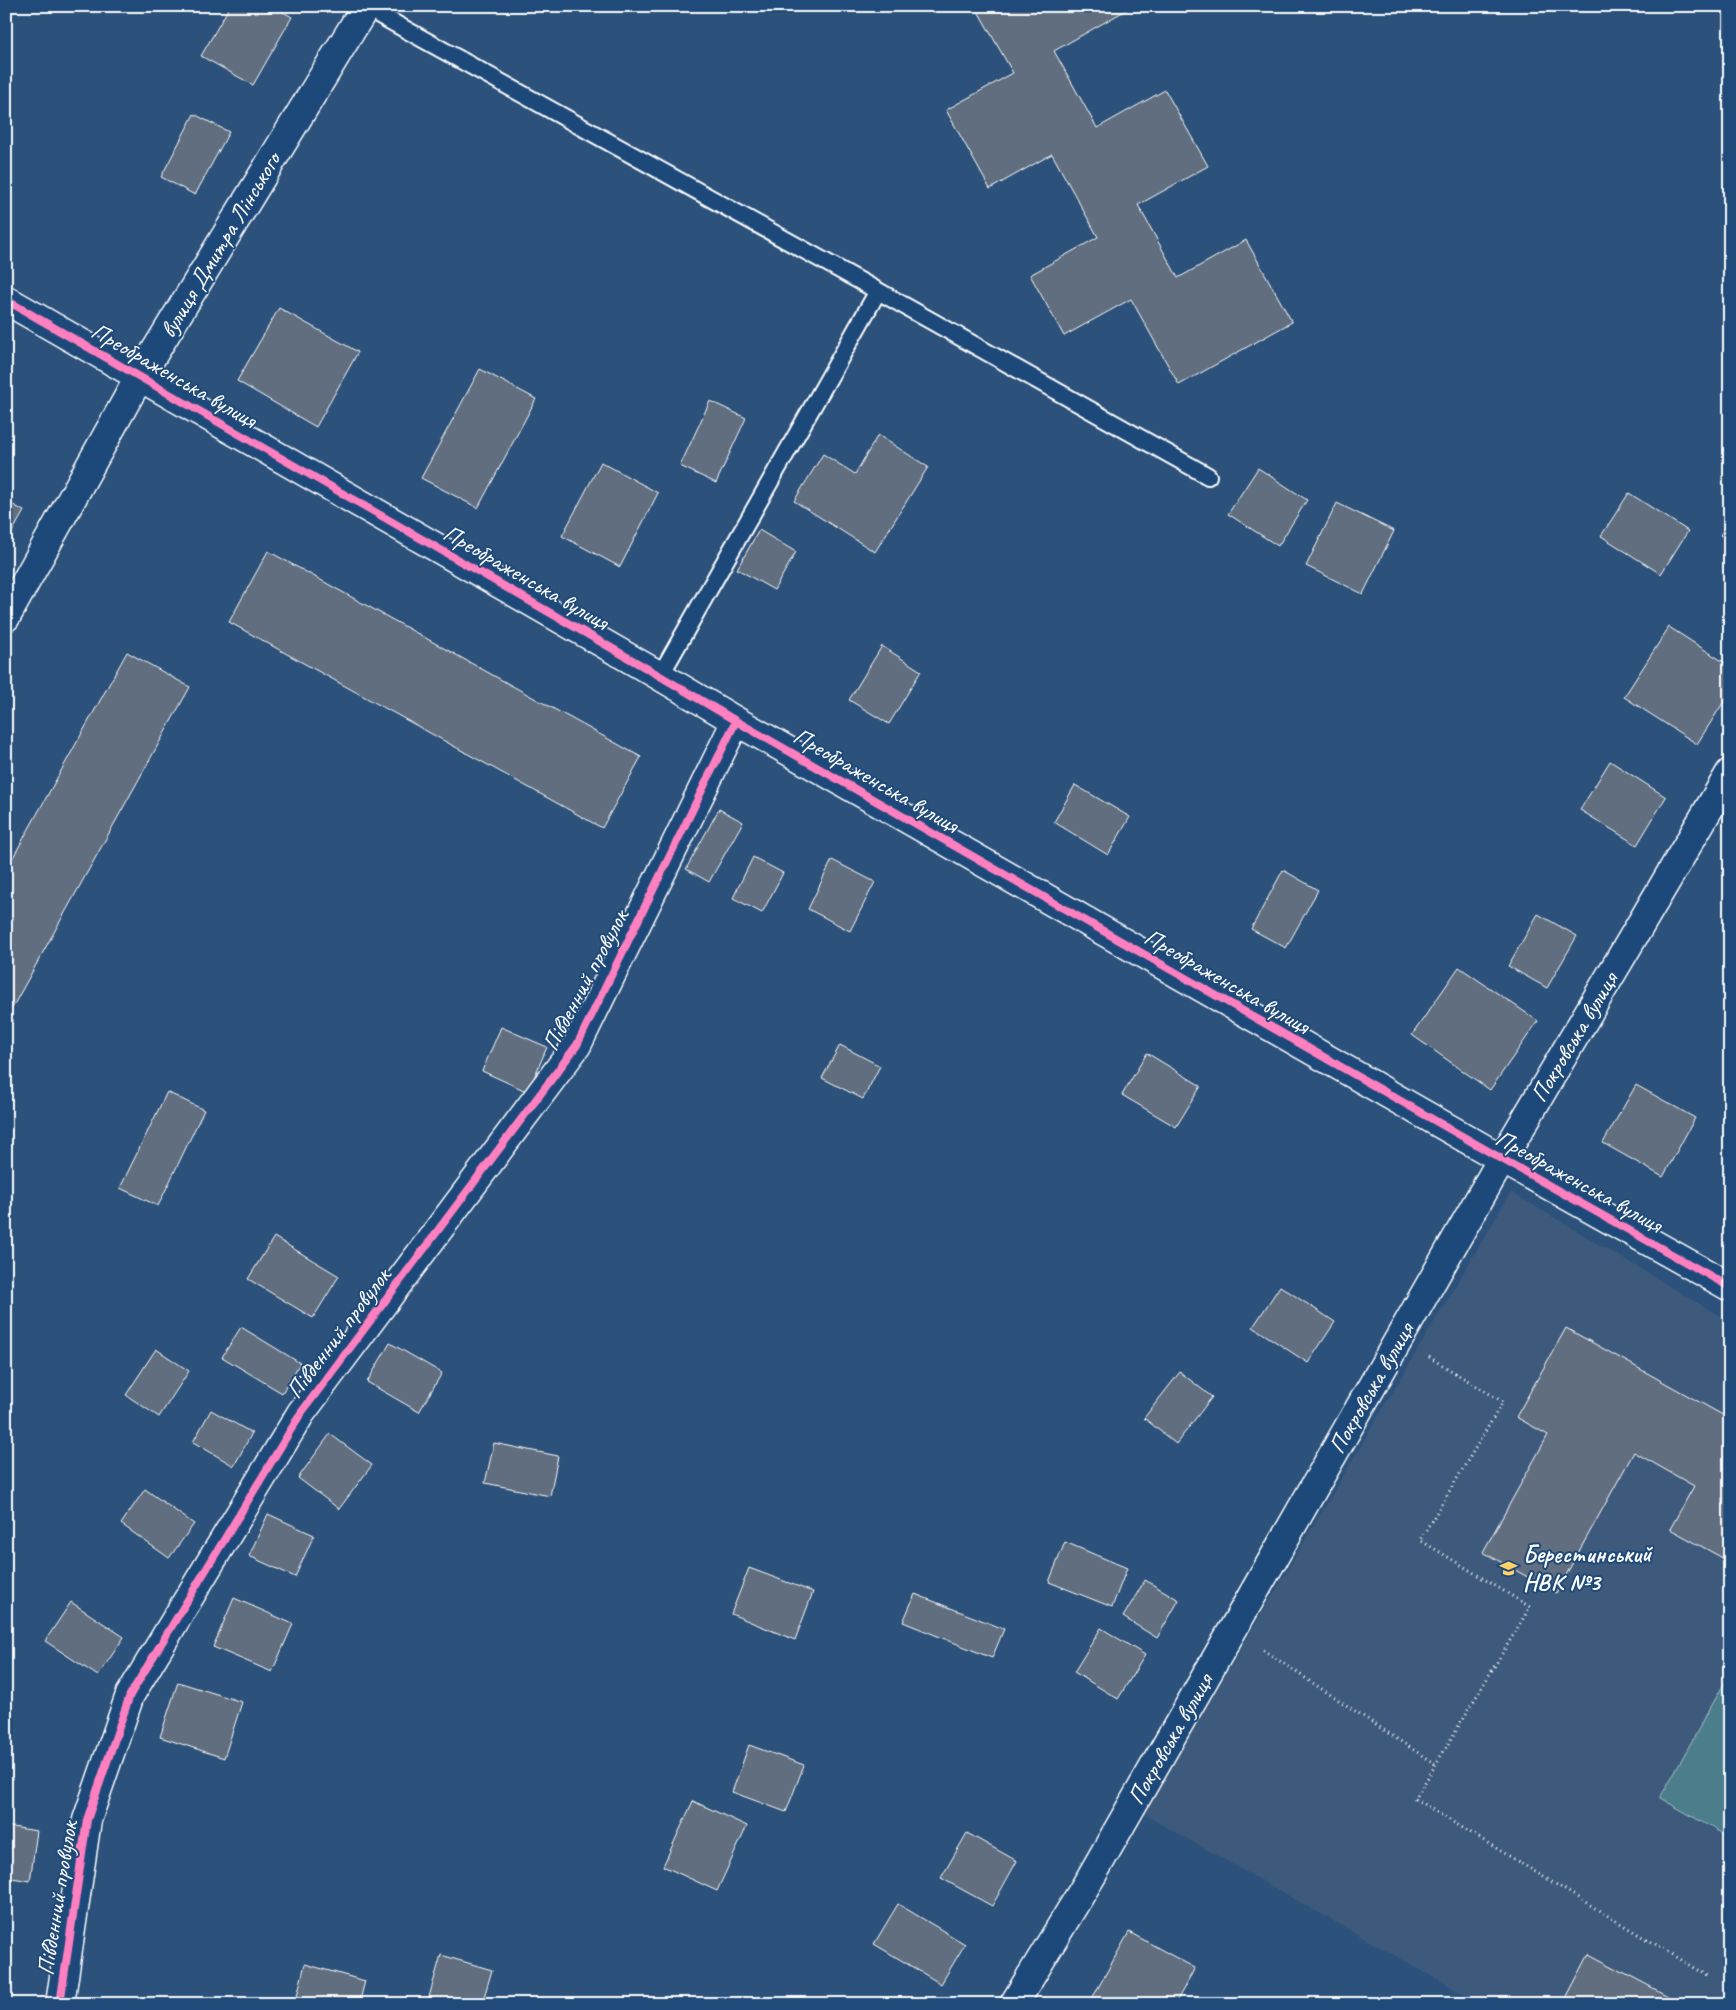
<svg xmlns="http://www.w3.org/2000/svg" width="1736" height="2010" viewBox="0 0 1736 2010" font-family="Caveat,sans-serif">
  <style>
    .built { fill: #3c5a7c }
    .green { fill: #4b7e8a; stroke: #a5bec4 }
    .building { fill: #606e7f; stroke: #fff }
    .lines { fill: none; stroke-linecap: round; stroke-linejoin: round }
    .service-casing { stroke: #fff; stroke-width: 20 }
    .minor-casing { stroke: #fff; stroke-width: 31 }
    .path { stroke: #fff; stroke-width: 3; stroke-dasharray: 1 4; stroke-linecap: butt }
    .service { stroke: #1f4a7a; stroke-width: 16 }
    .minor { stroke: #1f4a7a; stroke-width: 28 }
    .cycleway-casing { stroke: #1f4a7a; stroke-width: 11 }
    .cycleway { stroke: #ff80c0; stroke-width: 8 }
    .labels { text-anchor: middle; stroke-width: 4; stroke-linejoin: round; paint-order: stroke }
    .street-label { font-size: 24px; fill: #fff; stroke: #1f4a7a }
    .poi-label { font-size: 24px; font-weight: bold; fill: #fff; stroke: #1f4a7a; text-anchor: start }
  </style>
  <rect width="100%" height="100%" fill="#2c517b"/>
  <filter id="ink" filterUnits="userSpaceOnUse"><feTurbulence type="fractalNoise" baseFrequency=".02" numOctaves="2"/><feDisplacementMap in="SourceGraphic" scale="10" xChannelSelector="R" yChannelSelector="G"/><feConvolveMatrix kernelMatrix="1 2 1 2 8 2 1 2 1" color-interpolation-filters="sRGB"/></filter>
  <g filter="url(#ink)">
    <path class="built" d="M1511,1192L1730,1322V2004H1481L1143,1814Z"/>
    <path class="green" d="M1730,1673V1838L1660,1798Z"/>
    <path class="building" d="M230,6H273L292,17L253,85L201,56Z
      M975,6H1127L1128,9L1054,51L1097,128L1165,90L1208,166L1138,205L1178,278L1246,240L1292,322L1179,385L1131,299L1064,336L1030,275L1098,237L1052,154L990,189L946,110L1013,73Z
      M194,114L229,132L195,195L161,177Z
      M279,308L358,352L316,427L237,381Z
      M480,369L536,399L478,508L421,478Z
      M710,401L746,418L716,483L680,466Z
      M878,435L928,467L875,552L794,501L823,454L855,474Z
      M601,462L658,493L620,567L562,536Z
      M1258,468L1307,500L1278,546L1228,514Z
      M1629,493L1688,531L1661,574L1601,536Z
      M6,501L24,511L6,543Z
      M1337,503L1394,531L1363,594L1306,566Z
      M1730,520V541L1720,535Z
      M759,530L796,552L774,590L737,569Z
      M268,551L641,757L602,828L229,622Z
      M1669,627L1730,666V692L1697,744L1624,697Z
      M882,646L921,671L889,724L849,700Z
      M127,652L190,687L6,1019V870Z
      M1610,761L1666,797L1637,845L1580,810Z
      M1075,785L1130,817L1108,855L1054,822Z
      M719,809L743,822L709,882L686,869Z
      M753,857L783,873L762,913L733,898Z
      M832,860L875,882L850,931L808,909Z
      M1283,870L1318,890L1286,948L1251,929Z
      M1538,914L1577,936L1547,988L1508,966Z
      M1459,967L1538,1021L1490,1090L1412,1035Z
      M501,1027L547,1047L528,1092L482,1071Z
      M840,1045L880,1066L863,1099L822,1078Z
      M1147,1053L1201,1086L1176,1127L1122,1095Z
      M1636,1085L1695,1118L1663,1177L1603,1143Z
      M167,1092L204,1110L158,1206L120,1188Z
      M274,1237L339,1276L313,1318L248,1279Z
      M1280,1286L1335,1322L1308,1363L1253,1327Z
      M241,1327L300,1363L282,1393L222,1357Z
      M1566,1328L1730,1419V1562L1670,1529L1694,1486L1634,1452L1556,1593L1483,1552L1548,1435L1516,1417Z
      M390,1343L442,1373L419,1412L367,1382Z
      M156,1349L189,1371L159,1417L126,1395Z
      M1180,1372L1212,1397L1176,1444L1144,1418Z
      M211,1410L252,1433L234,1466L193,1442Z
      M330,1434L372,1465L339,1509L298,1478Z
      M494,1443L558,1456L550,1496L485,1483Z
      M145,1489L194,1524L169,1558L121,1524Z
      M268,1514L314,1535L295,1577L249,1556Z
      M1065,1542L1127,1568L1112,1607L1049,1582Z
      M749,1568L813,1592L795,1640L731,1614Z
      M1145,1580L1179,1600L1157,1638L1123,1617Z
      M915,1594L1004,1629L992,1658L903,1622Z
      M234,1598L293,1624L272,1672L213,1647Z
      M71,1602L124,1637L98,1676L45,1641Z
      M1101,1628L1145,1655L1118,1699L1074,1672Z
      M178,1682L242,1702L224,1758L160,1737Z
      M749,1745L804,1765L786,1812L732,1792Z
      M693,1801L747,1826L717,1891L663,1866Z
      M6,1826L37,1831L30,1881L6,1877Z
      M967,1833L1017,1861L992,1906L941,1878Z
      M898,1904L965,1944L941,1984L874,1944Z
      M1129,1932L1195,1968L1175,2004H1089Z
      M6,1934H11V1982H6Z
      M1589,1954L1683,2004H1563Z
      M441,1955L492,1970L482,2004H427Z
      M305,1964L365,1981L359,2004H295Z"/>
    <g class="lines">
      <defs>
        <path id="service" d="M365,7L878,291L660,676
          M878,291L1208,476"/>
        <path id="minor" d="M6,300L660,676L736,721L1502,1159L1730,1287
          M6,617L140,376L366,6
          M60,2004L87,1820L130,1695L301,1413L577,1045L736,721
          M1014,2004L1091,1877L1502,1159L1730,773"/>
      </defs>
      <use href="#service" class="service-casing"/>
      <use href="#minor" class="minor-casing"/>
      <path class="path" d="M1429,1357L1503,1402L1420,1540L1530,1607L1415,1799L1707,1976
        M1263,1650L1435,1764"/>
      <use href="#service" class="service"/>
      <use href="#minor" class="minor"/>
      <defs>
        <path id="cycleway" d="M6,300L660,676L736,721L1502,1159L1730,1287
          M60,2004L87,1820L130,1695L301,1413L577,1045L736,721"/>
      </defs>
      <use href="#cycleway" class="cycleway-casing"/>
      <use href="#cycleway" class="cycleway"/>
    </g>
  </g>
  <defs>
    <symbol id="school-bare" viewBox="-9 -9 18 18"><path d="M0-5L7-2L0 1L-7-2ZM-4 1L0 2.5L4 1V4Q0 6-4 4Z" fill="#ffd166" stroke="#1f4a7a" stroke-width="2.5" paint-order="stroke"/></symbol>
  </defs>
  <g fill-rule="evenodd">
    <use href="#school-bare" x="1496" y="1556" width="25" height="25"/>
  </g>
  <g class="labels">
    <g class="street-label">
      <text transform="translate(220 245) rotate(-59)" y="8">вулиця Дмитра Лінського</text>
      <text transform="translate(174 375) rotate(30)" y="8">Преображенська вулиця</text>
      <text transform="translate(526 577) rotate(30)" y="8">Преображенська вулиця</text>
      <text transform="translate(876 780) rotate(30)" y="8">Преображенська вулиця</text>
      <text transform="translate(585 980) rotate(-62)" y="8">Південний провулок</text>
      <text transform="translate(1227 981) rotate(30)" y="8">Преображенська вулиця</text>
      <text transform="translate(1574 1037) rotate(-59)" y="8">Покровська вулиця</text>
      <text transform="translate(1579 1181) rotate(29)" y="8">Преображенська вулиця</text>
      <text transform="translate(338 1333) rotate(-53)" y="8">Південний провулок</text>
      <text transform="translate(1371 1388) rotate(-60)" y="8">Покровська вулиця</text>
      <text transform="translate(1170 1739) rotate(-60)" y="8">Покровська вулиця</text>
      <text transform="translate(57 1898) rotate(-81)" y="8">Південний провулок</text>
    </g>
    <g class="poi-label">
      <text x="1523" y="1562">Берестинський<tspan x="1523" dy="28">НВК №3</tspan></text>
    </g>
  </g>
  <rect width="1736" height="2010" fill="none" stroke="#1f4a7a" stroke-width="25"/>
  <rect x="12" y="12" width="1711" height="1985" fill="none" stroke="#fff" stroke-width="2" filter="url(#ink)"/>
</svg>
